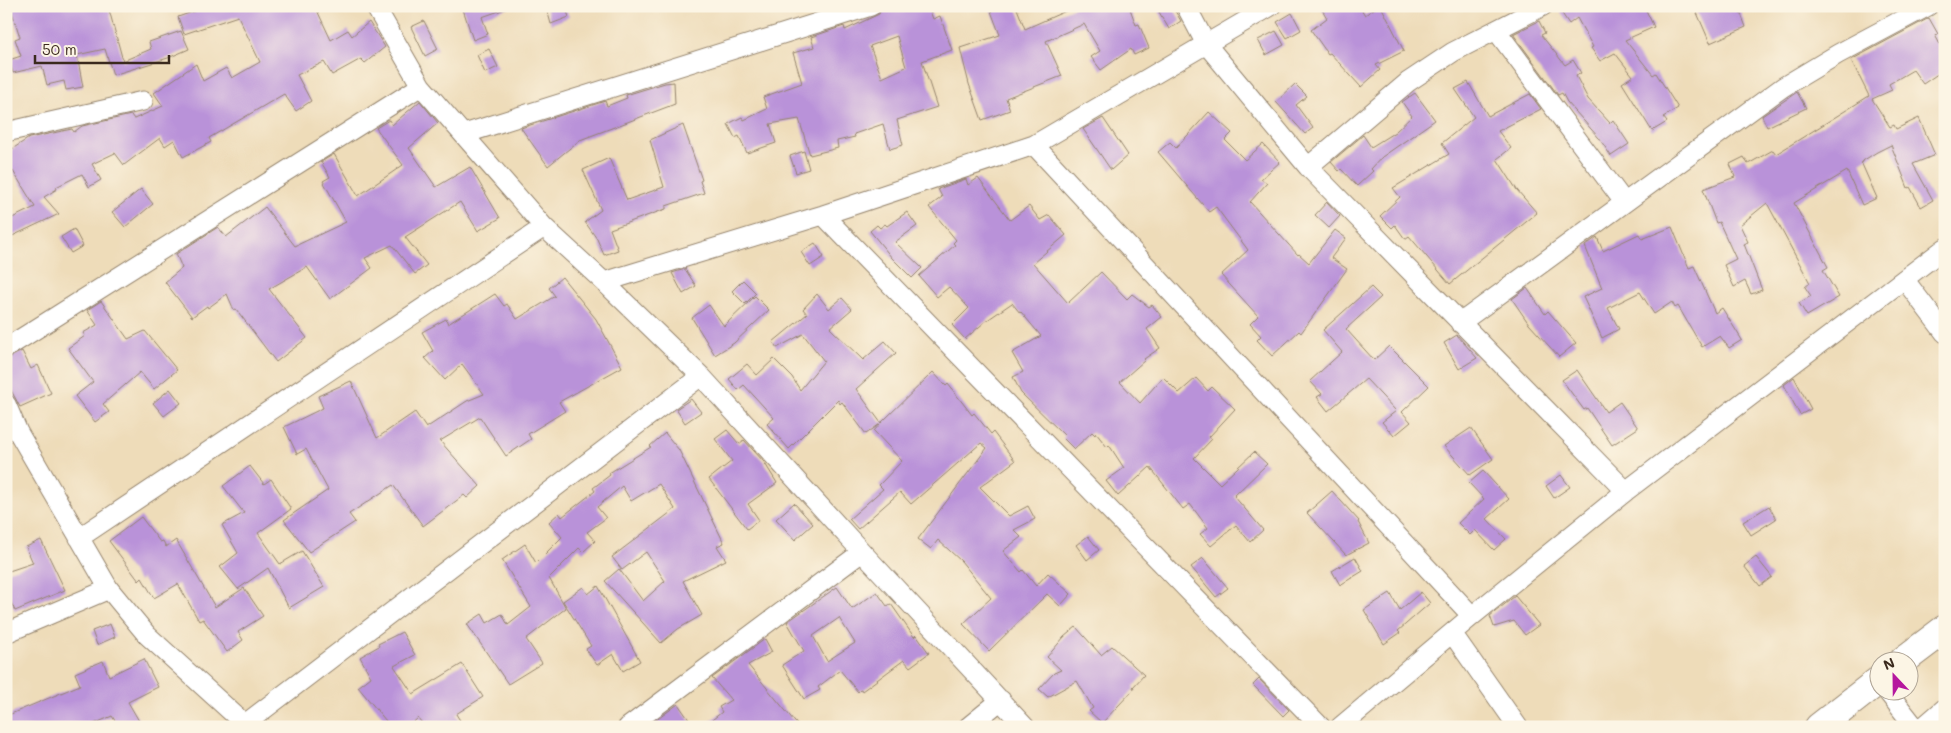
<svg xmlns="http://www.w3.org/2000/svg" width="1951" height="733" viewBox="0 0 1951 733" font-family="Mali,sans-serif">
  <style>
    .building { fill: #b992d9; fill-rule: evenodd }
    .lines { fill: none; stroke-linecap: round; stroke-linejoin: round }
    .minor-casing { stroke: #94836c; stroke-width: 21 }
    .highway-casing { stroke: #94836c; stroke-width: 30 }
    .minor { stroke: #fff; stroke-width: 19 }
    .highway { stroke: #fff; stroke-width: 28 }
  </style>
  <rect width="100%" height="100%" fill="#fcf5e5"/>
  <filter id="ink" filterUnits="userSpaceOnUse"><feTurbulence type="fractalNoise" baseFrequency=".02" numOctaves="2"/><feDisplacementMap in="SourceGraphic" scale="10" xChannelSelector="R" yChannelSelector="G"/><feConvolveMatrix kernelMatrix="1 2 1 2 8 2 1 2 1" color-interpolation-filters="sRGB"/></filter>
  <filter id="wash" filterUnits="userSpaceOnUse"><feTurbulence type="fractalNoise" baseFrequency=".0096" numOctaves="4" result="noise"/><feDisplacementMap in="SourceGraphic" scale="20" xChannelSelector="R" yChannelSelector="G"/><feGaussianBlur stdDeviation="1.12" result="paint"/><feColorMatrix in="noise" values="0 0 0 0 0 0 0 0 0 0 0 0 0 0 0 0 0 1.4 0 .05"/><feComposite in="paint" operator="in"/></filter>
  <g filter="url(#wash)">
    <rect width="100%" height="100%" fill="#eedcb9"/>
    <g id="blocks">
      <path class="building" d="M10,6H108L123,61L151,49L149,42L181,31L189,49L168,58L113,75L105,49L77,55L83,87L66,90L64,81L47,85L42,66L13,73L9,60L21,56L15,39L20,37Z
        M197,6H315L331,40L348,30L352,36L369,22L385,47L365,63L361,59L332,75L324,62L297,75L311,101L296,111L284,94L209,138L211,142L183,157L174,140L165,146L160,138L124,165L115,153L92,164L101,180L89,187L82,174L56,187L57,189L44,197L59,214L6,239V221L35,207L13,171L6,175V153L29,138L72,129L74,132L82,126L131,115L134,119L163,106L154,93L196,64L203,81L226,68L232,78L260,62L238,16L184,34L178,17L198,10Z
        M462,6H508V8L482,17L488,34L473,40Z
        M546,6H565L569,17L551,24Z
        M882,6H928L933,19L940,16L952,50L922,61L937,107L897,120L903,145L890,149L883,124L854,134L855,137L837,141L838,148L810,155L799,119L770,124L776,143L747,153L739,136L735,138L728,124L742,117L744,120L767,109L763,97L802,83L793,53L814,47L811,37L844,26L845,30L879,14ZM897,36L906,67L882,78L870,46Z
        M989,6H1016L1025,29L1077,6H1129L1136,25L1139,24L1149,48L1134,55L1131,49L1101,70L1091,57L1100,51L1084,24L1046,41L1062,76L1006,98L1010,110L982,120L969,84L960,48L1000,35Z
        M1168,6H1172L1181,21L1169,29L1159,12Z
        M1320,6H1359L1365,15L1378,6H1381L1404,51L1376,65L1380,70L1361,87L1330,53L1328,54L1311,30L1327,18Z
        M1557,6H1644L1654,27L1625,40L1653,75L1656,73L1678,108L1663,117L1667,122L1652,131L1622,83L1633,76L1615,53L1600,61L1591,48L1593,47L1577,18L1569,24Z
        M1694,6H1738L1746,27L1710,43Z
        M1292,13L1301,30L1287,38L1277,22Z
        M1929,18L1938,34L1935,35L1945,54V69L1923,84L1913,70L1889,84L1892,90L1872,99L1890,127L1894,125L1896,129L1919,118L1935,155L1913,164L1933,200L1921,207L1910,187L1908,188L1891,145L1877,152L1861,162L1877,198L1862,205L1847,171L1794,203L1828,267L1823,270L1839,297L1807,316L1799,303L1811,296L1805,287L1810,283L1767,203L1740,225L1748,242L1744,244L1762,290L1751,294L1745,281L1734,287L1724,265L1736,259L1719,222L1716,223L1703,189L1735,177L1730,164L1744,157L1748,164L1773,150L1776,154L1869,96L1851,60Z
        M424,21L438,49L425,56L411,27Z
        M1539,21L1545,33L1541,35L1565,65L1573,60L1581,73L1576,76L1588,99L1610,123L1613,120L1629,144L1611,156L1599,138L1567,102L1562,93L1558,95L1513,34Z
        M1276,31L1284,45L1266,55L1258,40Z
        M489,49L498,67L485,73L477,55Z
        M674,82L675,104L580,140L548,166L521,128L605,101L607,106L627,98L626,95L665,83Z
        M1468,82L1488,116L1530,94L1541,109L1498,131L1511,148L1497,159L1517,190L1537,213L1450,284L1409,236L1405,239L1395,225L1392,228L1380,216L1400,197L1393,188L1449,154L1442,143L1474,117L1455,89Z
        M1295,84L1307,96L1296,105L1313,128L1305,134L1276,102Z
        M1797,92L1806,108L1767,127L1762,116Z
        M1415,93L1435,120L1382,157L1371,169L1373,171L1357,186L1341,169L1339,171L1331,162L1363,135L1371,147L1395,132L1412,116L1402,102Z
        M420,101L438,123L409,148L436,187L470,167L500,218L478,231L460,202L405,237L427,265L415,274L392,245L365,258L372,268L330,299L307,267L269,289L307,338L276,362L236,309L234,310L227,294L208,308L207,306L192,317L165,282L182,268L176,254L218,227L226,237L265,207L295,246L346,222L323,181L330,177L321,162L334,154L358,196L403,165L376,128L389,120L392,125Z
        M1209,112L1232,133L1225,140L1245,160L1263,144L1280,162L1261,179L1267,183L1250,202L1298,255L1299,254L1309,263L1335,230L1346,238L1331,258L1347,269L1301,333L1299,331L1272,356L1257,340L1261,336L1250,324L1258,316L1221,275L1248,250L1216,207L1209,212L1158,152L1170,142L1176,148Z
        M1103,118L1128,155L1111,170L1083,129Z
        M683,125L702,180L700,181L704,193L666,206V209L610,229L618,250L604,255L597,239L585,222L601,210L583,170L609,158L627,200L664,187L650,140Z
        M804,151L809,169L796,173L790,156Z
        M978,178L1010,220L1029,206L1040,220L1049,215L1066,235L1033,263L1068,303L1101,272L1127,299L1132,294L1149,307L1152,305L1162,317L1147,329L1160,348L1144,359L1145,360L1120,382L1140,403L1163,377L1179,393L1196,378L1208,391L1212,387L1235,409L1209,437L1212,439L1194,458L1220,484L1254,452L1267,464L1234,496L1263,530L1250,542L1236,525L1211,546L1200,534L1208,528L1190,504L1183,509L1150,467L1118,496L1106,481L1124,468L1109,445L1107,447L1096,433L1095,435L1092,432L1074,449L1063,438L1065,436L1021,393L1013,377L1023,372L1012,353L1041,336L1021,312L1020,313L1012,303L986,321L965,339L952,325L969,308L949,287L937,297L919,276L955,245L953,243L956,240L929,207L942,197L938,189L966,179L968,185Z
        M141,189L153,204L125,227L112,212Z
        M1327,202L1340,216L1329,228L1315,215Z
        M907,212L917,226L895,242L922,268L912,278L892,258L870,231L877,225L880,228L885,224L887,226Z
        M1672,227L1689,268L1694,266L1715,313L1722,308L1742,340L1729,348L1720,336L1702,347L1678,306L1675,308L1672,302L1654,314L1640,292L1608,308L1619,329L1602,338L1583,297L1602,288L1585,246L1597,237L1603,251L1639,234L1642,239Z
        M74,229L83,246L71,253L61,237Z
        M815,243L824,257L810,266L801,252Z
        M685,269L696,286L683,294L672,273Z
        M562,277L596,319L622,367L559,402L565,411L528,434L531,439L506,456L480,417L440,441L480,486L467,498L464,495L423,526L393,485L349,514L355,522L309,552L284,520L328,490L306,449L297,454L284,427L323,408L318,396L351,381L377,438L415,412L426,428L467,401L484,394L462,364L445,380L425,358L433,351L422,332L446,319L448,324L495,294L504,306L507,304L517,319L555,296L549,288Z
        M743,280L756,293L745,304L732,291Z
        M1371,287L1381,297L1346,329L1374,360L1389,346L1429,386L1402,412L1411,422L1394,436L1382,422L1396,411L1366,379L1328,411L1317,397L1322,394L1310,381L1342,352L1323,330Z
        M1527,288L1545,314L1548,311L1576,343L1559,357L1529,324L1512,299Z
        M817,294L829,309L842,298L852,309L830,328L863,360L885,341L896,353L856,389L881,423L933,372L946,386L948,384L972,415L974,413L991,434L993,432L1015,461L980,487L1009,516L1028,506L1035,519L1014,530L1021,537L1003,551L1021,572L1023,570L1036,586L1048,573L1071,594L1060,606L1047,594L989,651L963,624L991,598L961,561L938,540L931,549L918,539L987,448L981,443L911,504L900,492L858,529L849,519L883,489L879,485L902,461L874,431L880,424L866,434L842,402L840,404L838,400L789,449L767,424L774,418L744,385L738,390L729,379L747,364L757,375L774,359L792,377L800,390L824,361L803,334L777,348L773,342L807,314L803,309Z
        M755,296L769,310L734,343L715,355L692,318L709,305L724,326Z
        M101,301L128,339L145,331L177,370L154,389L140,372L103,404L109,412L95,422L75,396L93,382L68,348L85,336L83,333L97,325L87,310Z
        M1457,335L1477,358L1459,369L1444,343Z
        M22,351L31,369L38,365L51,393L20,407L6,381V359Z
        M1577,370L1606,412L1620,402L1638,428L1612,445L1587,408L1584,410L1562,380Z
        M1794,377L1811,409L1800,415L1784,385Z
        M170,389L181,403L164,416L153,403Z
        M691,399L701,412L685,423L676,409Z
        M1471,428L1493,459L1470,475L1444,446Z
        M727,430L739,444L744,440L764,462L777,483L748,504L759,520L747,529L709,479L732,461L715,439Z
        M665,433L679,450L724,543L717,546L726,560L683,581L702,615L678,629L661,643L605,581L619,569L643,601L665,581L646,552L622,570L612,557L675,509L659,484L631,501L622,486L597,507L606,518L587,532L595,541L583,552L579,548L549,578L566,608L526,639L542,663L508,684L467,624L482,614L487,623L502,614L508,625L531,607L502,560L525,544L536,563L562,537L549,522L559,513L562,517L595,491L593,488L610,475L609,473L651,447L650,446Z
        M250,466L264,484L271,479L291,509L258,533L280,564L302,551L324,587L289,608L268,568L238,589L220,567L238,553L222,525L244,513L223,486Z
        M1483,471L1509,499L1487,519L1506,539L1494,550L1475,530L1470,535L1458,523L1484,499L1469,483Z
        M1561,475L1570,487L1554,498L1546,486Z
        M1332,491L1359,521L1358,522L1369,543L1346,555L1307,513Z
        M794,503L813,524L795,540L776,519Z
        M1769,506L1776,519L1751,535L1743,522Z
        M141,517L160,542L163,541L166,547L176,540L215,607L244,588L263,616L238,632L243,640L227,652L203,619L199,621L178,584L154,598L142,578L139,581L109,541Z
        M1088,536L1099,550L1087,560L1076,545Z
        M41,540L65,590L15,611L6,591V572L33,563L26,547Z
        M1355,557L1363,571L1340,585L1332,571Z
        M1756,557L1772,577L1760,586L1744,566Z
        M1203,558L1228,588L1216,597L1191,567Z
        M598,586L640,661L623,671L613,654L597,665L586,649L591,646L563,601L583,587L588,594Z
        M837,587L852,609L877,592L887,606L891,604L914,637L916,635L929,653L910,667L904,660L862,691L860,690L858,692L840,670L818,687L820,690L804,699L782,665L804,651L787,622ZM839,618L855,643L827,661L813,636Z
        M1421,592L1430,603L1398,631L1400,633L1384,644L1364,610L1390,593L1400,610Z
        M1515,596L1539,625L1525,635L1514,621L1494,627L1490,616Z
        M110,624L115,637L97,645L92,631Z
        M1076,627L1101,655L1112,646L1144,675L1133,687L1134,689L1102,723L1089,711L1093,708L1077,681L1048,697L1039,689L1054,673L1061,670L1047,657L1064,637Z
        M402,632L415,655L394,666L413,694L462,664L483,697L456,714L464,727H425L418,718L408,727H391L358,687L371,677L360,657L379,646L378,644Z
        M765,639L772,652L748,665L799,727H703L722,712L719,707L731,700L712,678Z
        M144,659L158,687L128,702L139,721L130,727H119L112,716L87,727H6V716L80,685L75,673L103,661L109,676Z
        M1259,679L1289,710L1283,716L1253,685Z
        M678,704L694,727H647Z"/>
    </g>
  </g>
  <g filter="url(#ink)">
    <use href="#blocks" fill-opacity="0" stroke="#94836c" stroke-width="1"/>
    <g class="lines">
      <defs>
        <path id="minor" d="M375,6L421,86L544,227L604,282L701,376L862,552L1025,727
          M1186,6L1206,44L1308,167L1626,491
          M1496,30L1624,202
          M6,132L143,101
          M464,134L871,6
          M1034,145L1472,616
          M1308,167L1408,82L1453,52L1543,6
          M823,215L1321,727
          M1904,279L1945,333
          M604,282L823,215L1034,145L1271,6
          M1460,323L1783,87L1838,54L1928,6
          M6,348L421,86
          M6,404L18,432L109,589L147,635L248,727
          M79,538L544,227
          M6,633L109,589
          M1452,633L1518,727
          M1886,690L1915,727
          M245,724L701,376
          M628,727L862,552
          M968,727L1001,700
          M1340,727L1472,616L1626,491L1945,248
          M1923,727L1945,708"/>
        <path id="highway" d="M1904,660L1945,629
          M1819,727L1878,681"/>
      </defs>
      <use href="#minor" class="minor-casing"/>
      <use href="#highway" class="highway-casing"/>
      <use href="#minor" class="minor"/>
      <use href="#highway" class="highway"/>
    </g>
  </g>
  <rect width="1951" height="733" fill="none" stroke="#fcf5e5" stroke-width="25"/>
  <g transform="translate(1894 676) rotate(338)"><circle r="24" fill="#fcf5e5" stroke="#afa495"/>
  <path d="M0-4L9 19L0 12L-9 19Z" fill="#b5179e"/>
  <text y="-8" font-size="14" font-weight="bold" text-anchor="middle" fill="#3b2a1e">N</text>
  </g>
  <path d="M35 55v8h134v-8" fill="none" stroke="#3b2a1e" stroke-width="2.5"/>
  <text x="42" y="55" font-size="15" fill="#3b2a1e" stroke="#fcf5e5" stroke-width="4" paint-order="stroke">50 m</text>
</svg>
